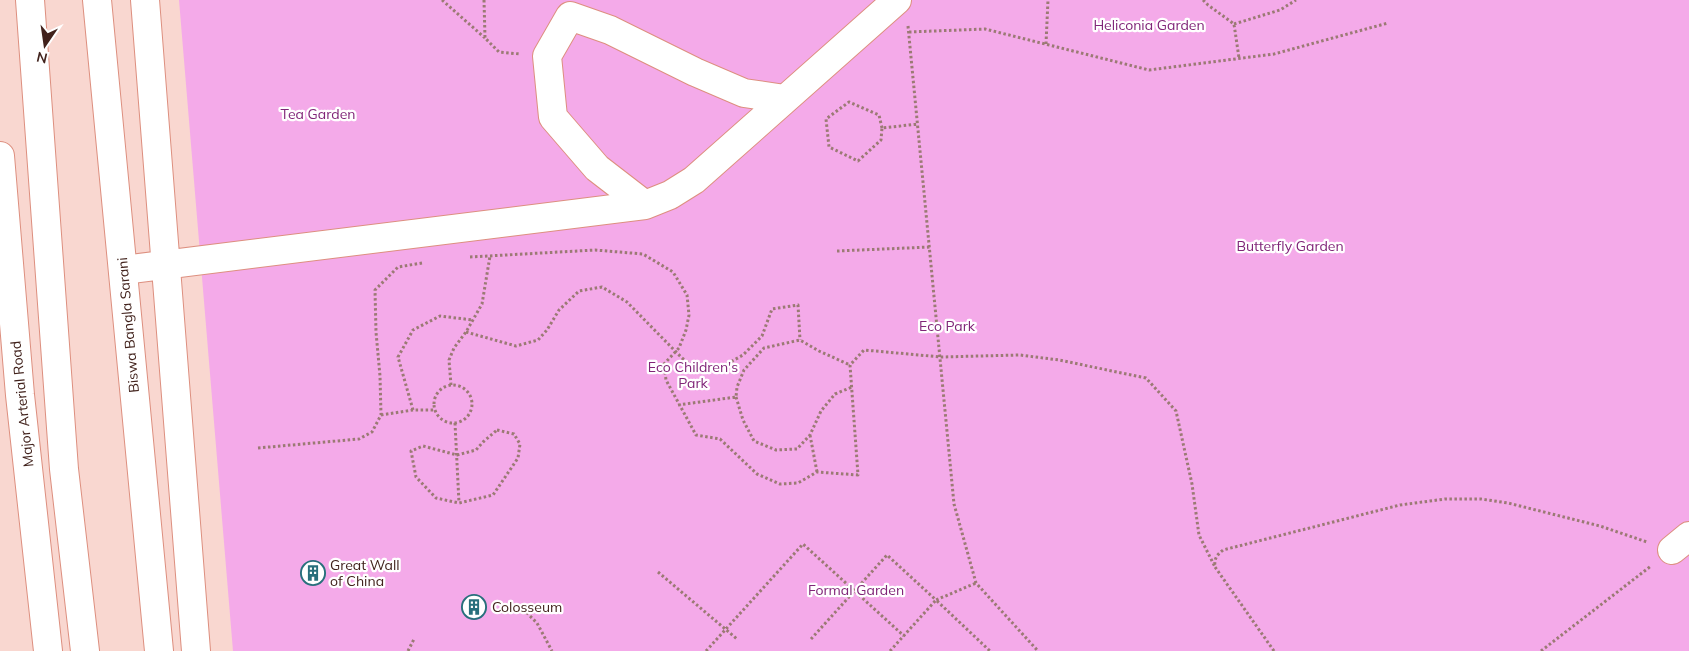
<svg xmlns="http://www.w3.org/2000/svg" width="1689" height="651" viewBox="0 0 1689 651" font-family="Mulish,sans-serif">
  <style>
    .green { fill: #f4aae9 }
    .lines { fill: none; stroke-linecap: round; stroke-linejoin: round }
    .minor-casing { stroke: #dd8f7f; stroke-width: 30 }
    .major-casing { stroke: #dd8f7f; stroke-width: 30 }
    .path { stroke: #9b7a74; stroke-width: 3; stroke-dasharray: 2.5 2.5; stroke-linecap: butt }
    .minor { stroke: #fff; stroke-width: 28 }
    .major { stroke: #fff; stroke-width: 28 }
    .labels { text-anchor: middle; stroke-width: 4.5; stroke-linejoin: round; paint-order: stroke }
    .park-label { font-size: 14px; fill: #802578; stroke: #fff }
    .street-label { font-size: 14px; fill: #41221c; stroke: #fff }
    .poi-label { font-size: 14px; fill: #41221c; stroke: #fff; text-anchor: start }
  </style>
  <rect width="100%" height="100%" fill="#f9d7d0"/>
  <path class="green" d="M179,0H1689V651H233Z"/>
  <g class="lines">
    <defs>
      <path id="minor" d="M145,0L196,651
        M0,156L20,395L48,651
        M645,205L597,168L553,117L547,56L570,16L610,30L695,72L744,93L785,99
        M123,270L645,205L670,195L694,180L897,0
        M1672,550L1689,536"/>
      <path id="major" d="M30,0L64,469L85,651
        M97,0L159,651"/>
    </defs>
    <use href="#minor" class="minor-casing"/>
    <use href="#major" class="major-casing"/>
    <path class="path" d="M442,0L485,38
      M484,0L485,38L499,52L520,54
      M1203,0L1208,5L1234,24L1239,58
      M1234,24L1280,10L1296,0
      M908,26L954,504L976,583L1038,651
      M909,32L985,29L1149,70L1274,54L1388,23
      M1046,44L1048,0
      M882,128L879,115L849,102L826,119L829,147L858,161L881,140L882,128L918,124
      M837,251L930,247
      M470,257L595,250L643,254L673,272L687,295L689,315L686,330L679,348L664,364L666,380L696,435L720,439L757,474L780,484L798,483L817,472L858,475L850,365L864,350L941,357L1020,355L1059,360L1146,378L1176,411L1192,484L1199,535L1215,567
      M466,332L516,346L538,340L547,330L559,310L579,291L602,287L627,302L682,358L697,369H718L743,355L762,336L772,309L798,305L800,340
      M451,385L449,360L454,348L466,332L482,304L490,256
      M434 404a19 19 0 1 1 38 0a19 19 0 1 1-38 0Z
      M736,397L743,420L754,441L776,450L797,449L810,435L821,411L835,394L852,387
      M678,405L736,397L737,387L744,370L764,348L800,340L819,351L850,365
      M413,410L398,357L413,330L440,316L473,320
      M381,415L413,410H435
      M455,423L459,503
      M497,430L514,434L520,444L518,458L493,495L459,503L436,498L416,477L411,451L423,446L457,455L476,450L483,442Z
      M810,435L817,472
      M258,448L359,439L372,432L381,415L380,376L376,332L375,290L398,267L422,263
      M658,572L737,639
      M523,609L537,623L552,651
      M811,639L887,555L936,600L976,583
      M408,651L414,639
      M706,651L803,544L904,636
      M890,651L936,600L990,651
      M1274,651L1215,567C1214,558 1217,555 1223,550L1400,505L1445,499H1481L1508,503L1600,526L1647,542
      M1541,651L1651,566"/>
    <use href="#minor" class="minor"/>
    <use href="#major" class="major"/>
  </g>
  <defs>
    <symbol id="building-ring" viewBox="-11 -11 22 22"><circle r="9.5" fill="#fff" stroke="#286f7c" stroke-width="1.5"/><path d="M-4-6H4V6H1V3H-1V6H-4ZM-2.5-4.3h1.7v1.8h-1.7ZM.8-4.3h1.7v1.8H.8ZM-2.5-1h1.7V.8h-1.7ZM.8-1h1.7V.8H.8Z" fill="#286f7c"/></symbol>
  </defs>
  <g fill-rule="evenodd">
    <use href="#building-ring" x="299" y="559" width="28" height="28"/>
    <use href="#building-ring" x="460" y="593" width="28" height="28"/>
  </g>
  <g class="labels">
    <g class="park-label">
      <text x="1149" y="30">Heliconia Garden</text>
      <text x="318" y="119">Tea Garden</text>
      <text x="1290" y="251">Butterfly Garden</text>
      <text x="947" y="331">Eco Park</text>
      <text x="693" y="372">Eco Children's<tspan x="693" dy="16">Park</tspan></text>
      <text x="856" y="595">Formal Garden</text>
    </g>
    <g class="street-label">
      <text transform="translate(128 325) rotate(-95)" y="5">Biswa Bangla Sarani</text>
      <text transform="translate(22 404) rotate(-96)" y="5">Major Arterial Road</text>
    </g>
    <g class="poi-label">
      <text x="330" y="570">Great Wall<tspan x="330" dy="16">of China</tspan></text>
      <text x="492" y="612">Colosseum</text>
    </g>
  </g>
  <g transform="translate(45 45) rotate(193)" stroke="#ffffff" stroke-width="4" paint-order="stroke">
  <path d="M0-4L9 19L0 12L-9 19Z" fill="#41221c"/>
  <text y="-8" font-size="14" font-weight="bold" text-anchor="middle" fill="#41221c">N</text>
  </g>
</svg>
